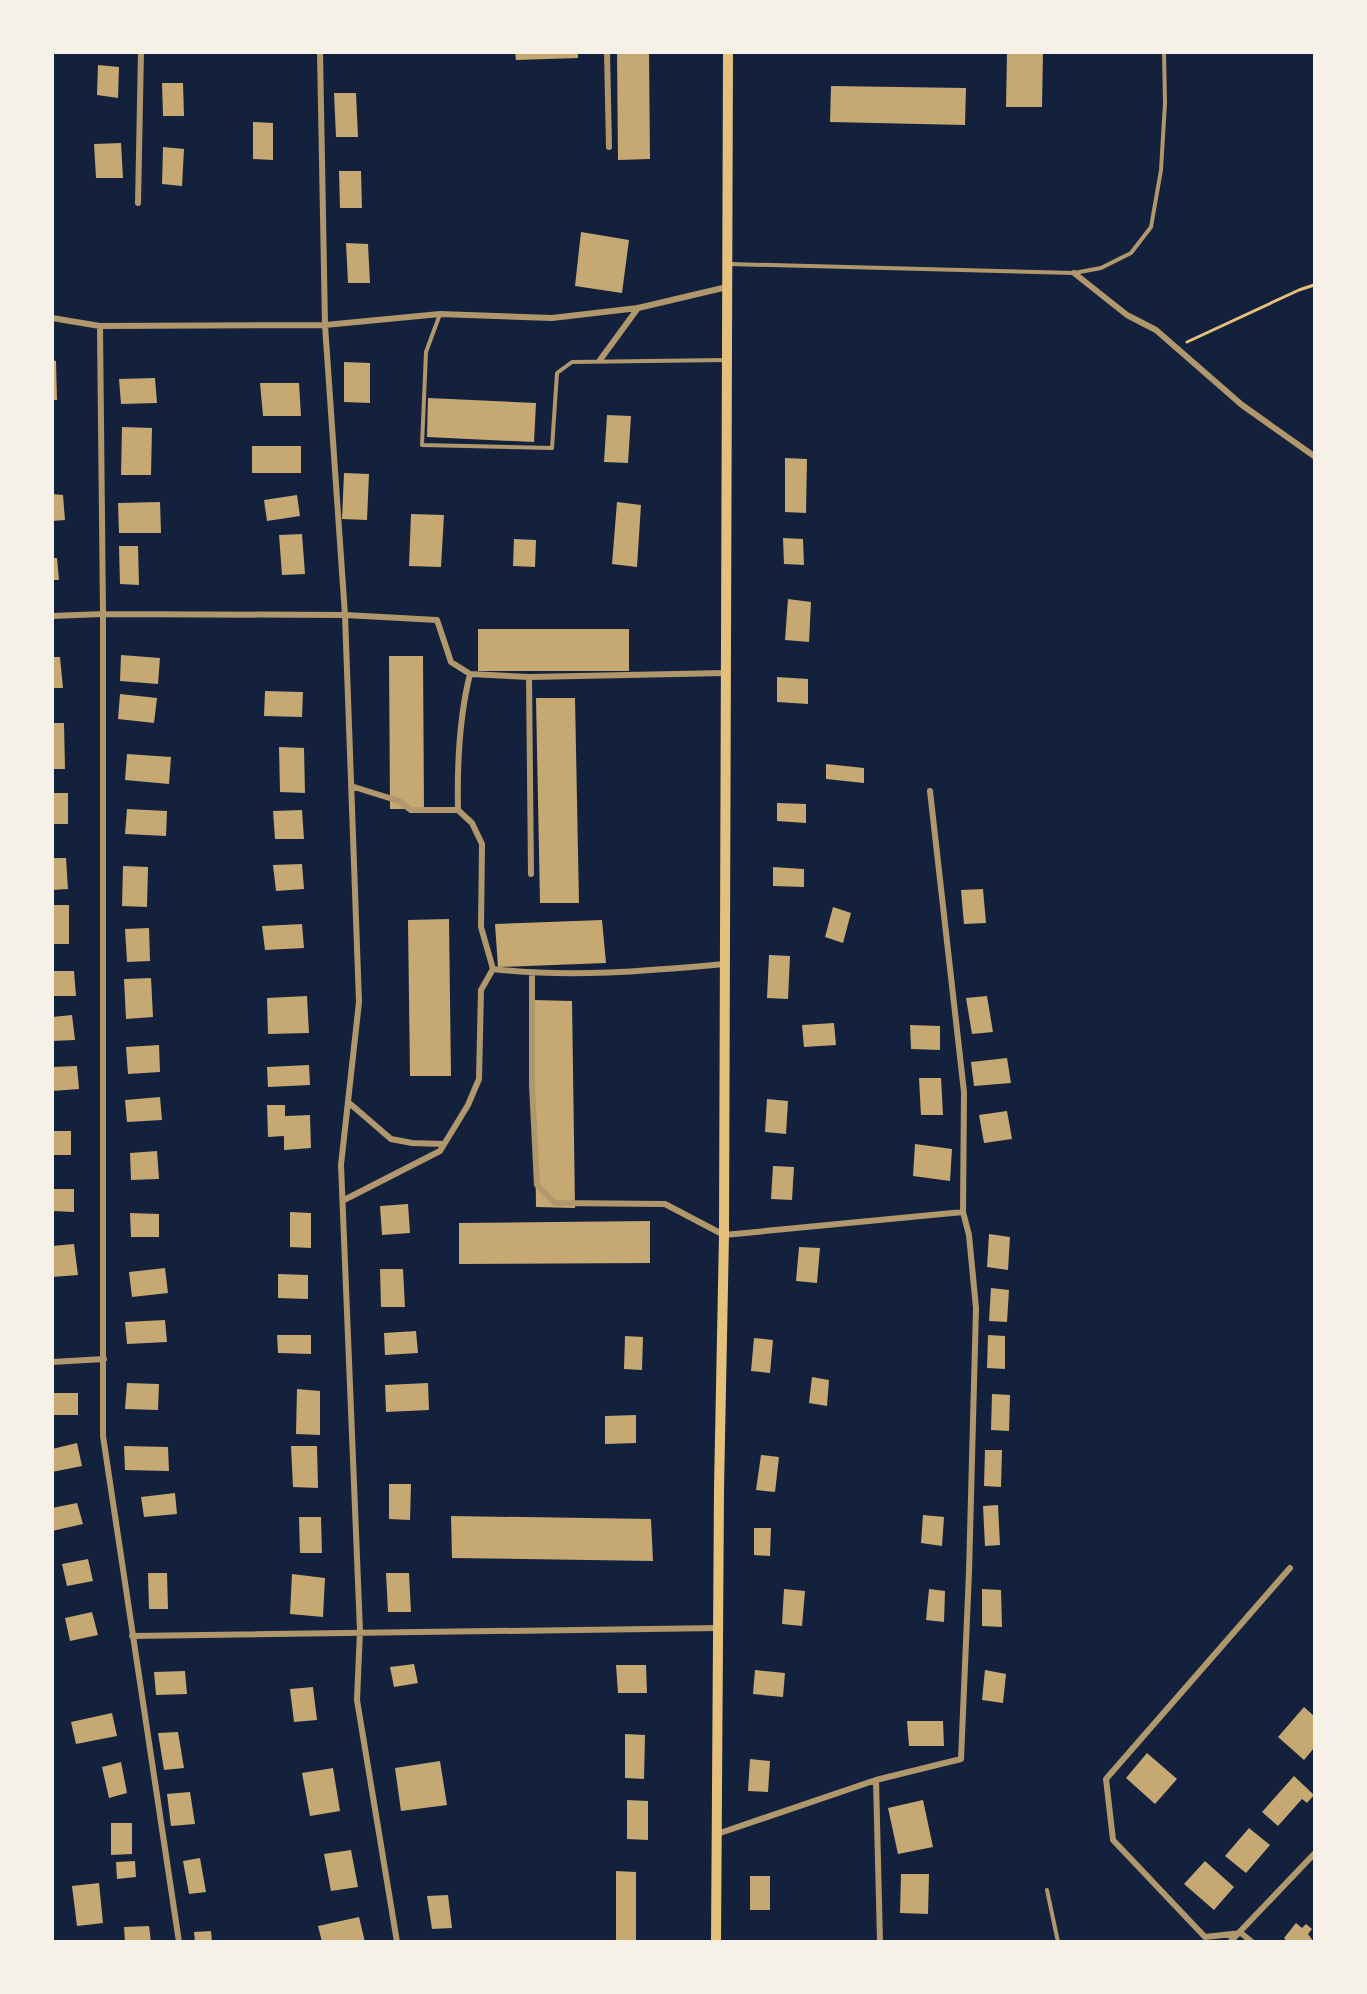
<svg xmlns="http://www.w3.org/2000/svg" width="1367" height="1994" viewBox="0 0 1367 1994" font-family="Rubik,sans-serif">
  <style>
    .building { fill: #c6a872 }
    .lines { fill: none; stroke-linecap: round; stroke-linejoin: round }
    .path { stroke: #e5c07b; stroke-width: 3 }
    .service { stroke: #b1986c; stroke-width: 4 }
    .minor { stroke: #b1986c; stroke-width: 6 }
    .secondary { stroke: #e5c07b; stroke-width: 10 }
  </style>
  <rect width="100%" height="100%" fill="#14213d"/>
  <path class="building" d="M515,52H578V58L516,60Z
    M617,52H649L650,159L618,160Z
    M1007,52H1043L1042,107H1006Z
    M98,65L119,67L118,98L97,95Z
    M162,83H183L184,116H163Z
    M831,86L966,88L965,125L830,122Z
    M334,93H356L358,137H336Z
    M253,122L273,123V160L253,159Z
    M121,143L123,178H96L94,144Z
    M163,147L184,149L182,186L162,184Z
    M339,171H361L362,208H340Z
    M581,232L629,240L622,293L575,286Z
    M346,243L368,244L370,283H348Z
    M52,360L56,361L57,400H52Z
    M344,362L370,363V403L344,402Z
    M155,378L157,403L121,404L119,379Z
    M260,383H299L301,416H263Z
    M428,398L536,403L534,442L427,437Z
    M607,415L631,416L628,463L604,462Z
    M122,427L152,428L151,475H121Z
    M252,446H301V473H252Z
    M785,458L807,459L806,513L785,512Z
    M344,473L369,474L367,520L342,519Z
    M52,494L63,495L65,520L52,521Z
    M297,495L300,516L267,521L264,500Z
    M160,502L161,533H119L118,503Z
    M617,502L641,505L637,567L612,564Z
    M411,514L444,515L441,567L409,566Z
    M302,534L305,574L282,575L279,535Z
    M783,538L803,539L804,565L784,564Z
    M514,539L536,540L535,567L513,566Z
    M119,546H138L139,585L120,584Z
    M52,558H57L59,580H52Z
    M788,599L811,602L809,642L785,640Z
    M478,629H629V671H478Z
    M121,655L160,658L158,684L120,681Z
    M389,656H423L424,809H390Z
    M52,657H60L63,688H52Z
    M777,677L808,679V704L777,702Z
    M265,691L303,692L302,717L264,716Z
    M120,694L157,698L154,723L118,719Z
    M536,698H575L579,903H540Z
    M52,723H64L65,769H52Z
    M279,747L304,748L305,793L280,792Z
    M127,754L171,757L169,784L125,780Z
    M826,764L864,768V783L826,779Z
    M52,793H68V824H52Z
    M777,803L806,804V823L777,821Z
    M127,809L167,811L166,836L125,834Z
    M302,810L304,839H275L273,811Z
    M52,858H66L68,889L52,890Z
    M302,864L304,889L276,891L273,865Z
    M123,866L148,867L147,907L122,906Z
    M773,867L804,869V887L773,886Z
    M983,889L986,923L964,924L961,890Z
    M52,905H69V944H52Z
    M833,907L851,913L843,943L825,937Z
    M449,919L451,1076H410L408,920Z
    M602,920L606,963L498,967L495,924Z
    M302,924L304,948L265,950L262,926Z
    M149,928L150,961L127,962L125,929Z
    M769,955L790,956L788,999L767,998Z
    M52,971H74L76,996H52Z
    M151,978L153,1017L126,1019L124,979Z
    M307,996L309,1033L268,1034L267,998Z
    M987,996L993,1032L972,1034L966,998Z
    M533,1000L572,1001L575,1208L536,1207Z
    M72,1015L75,1040L52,1041V1017Z
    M834,1023L836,1045L804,1047L802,1025Z
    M910,1025L940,1026V1050L911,1049Z
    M159,1045L160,1072L128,1074L126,1047Z
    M1007,1058L1011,1083L974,1086L971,1062Z
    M309,1065L310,1085L268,1087L267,1067Z
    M77,1066L79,1089L52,1091V1067Z
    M919,1078H941L943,1115H921Z
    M160,1097L162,1120L127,1122L125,1100Z
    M767,1099L788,1101L786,1134L765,1132Z
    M267,1105H285V1116L310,1115L311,1148L284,1150V1136L268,1137Z
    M1007,1111L1012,1139L984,1143L979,1115Z
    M52,1131H71V1155H52Z
    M915,1144L952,1149L950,1181L913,1176Z
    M157,1151L159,1179L131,1180L130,1153Z
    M773,1166L794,1167L792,1200L771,1199Z
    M52,1189H74V1212L52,1211Z
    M408,1204L410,1233L382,1235L380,1206Z
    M290,1212L311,1213V1248L290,1247Z
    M130,1213L159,1214V1237H131Z
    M650,1221V1263L459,1264V1223Z
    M989,1234L1010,1237L1008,1270L987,1267Z
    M74,1244L78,1275L52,1277V1246Z
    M799,1247L820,1248L817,1283L796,1281Z
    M165,1268L168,1293L132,1297L129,1272Z
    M380,1269H403L405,1307H381Z
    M278,1274L308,1275V1299L278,1298Z
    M991,1288L1009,1290L1007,1322L989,1321Z
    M165,1320L167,1342L127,1344L125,1322Z
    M416,1331L418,1353L385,1355L384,1333Z
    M277,1335H311V1354L278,1353Z
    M988,1335L1005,1336V1369L987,1368Z
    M625,1336L643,1337L642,1370L624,1369Z
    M754,1338L773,1340L770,1373L751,1371Z
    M812,1377L829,1380L827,1406L809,1403Z
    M127,1383L159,1384L158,1410L125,1409Z
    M428,1383L429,1410L386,1412L385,1385Z
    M297,1389L320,1391V1435L296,1434Z
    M52,1393H78V1415H52Z
    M992,1394L1010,1395L1009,1431L991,1430Z
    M636,1415V1443L605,1444V1416Z
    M77,1443L82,1466L52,1472V1449Z
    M124,1446L168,1447L169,1471L125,1470Z
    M291,1446H317L318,1488L293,1487Z
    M985,1450H1002L1001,1487L984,1486Z
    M761,1455L779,1457L775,1492L756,1490Z
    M389,1484H411L410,1520L389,1519Z
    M175,1493L177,1514L144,1517L141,1497Z
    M77,1503L83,1524L52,1531V1508Z
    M998,1505L1000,1545L985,1546L983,1506Z
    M923,1515L944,1517L942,1546L921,1543Z
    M451,1516L651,1519L653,1561L452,1558Z
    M299,1517H321L322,1553H300Z
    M754,1528H771L770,1556L754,1555Z
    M88,1559L93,1581L67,1586L62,1564Z
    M148,1573H167L168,1609H149Z
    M386,1573H409L411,1612H388Z
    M292,1574L325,1578L323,1617L290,1614Z
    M784,1589L805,1591L802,1626L782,1624Z
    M929,1589L945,1591L944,1622L926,1620Z
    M982,1589L1001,1590L1002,1627L982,1626Z
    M92,1612L98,1635L70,1641L65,1618Z
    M414,1664L418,1683L394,1687L390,1667Z
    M616,1665H646L647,1693H618Z
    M755,1670L785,1673L783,1697L753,1694Z
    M985,1670L1006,1674L1003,1703L982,1700Z
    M185,1671L187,1694L156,1695L154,1672Z
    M313,1687L317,1720L294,1722L290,1689Z
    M1304,1707L1314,1716V1748L1304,1760L1278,1737Z
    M112,1713L117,1736L76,1744L71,1722Z
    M907,1721H943L944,1746H909Z
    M178,1732L184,1768L164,1770L158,1733Z
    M625,1734L645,1735L644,1779L625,1778Z
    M1147,1753L1177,1779L1155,1804L1126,1778Z
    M750,1759L770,1761L768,1792L748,1791Z
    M440,1761L447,1805L401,1811L395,1768Z
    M121,1762L127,1793L109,1798L102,1767Z
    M333,1768L340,1811L310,1816L302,1773Z
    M1294,1776L1314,1795L1307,1803L1302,1799L1278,1826L1262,1812Z
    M190,1792L195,1824L171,1826L167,1794Z
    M627,1800L648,1801V1840L627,1839Z
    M923,1800L933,1847L898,1854L888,1808Z
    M111,1823H132V1854L111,1855Z
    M1249,1828L1270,1845L1246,1873L1225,1856Z
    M351,1850L358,1887L331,1891L324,1854Z
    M200,1858L206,1892L189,1894L183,1861Z
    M135,1861L136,1877L117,1879L116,1862Z
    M1205,1861L1234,1887L1214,1910L1184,1884Z
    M616,1871L636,1872V1942H616Z
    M901,1874H929L928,1914L900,1913Z
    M750,1876H770V1910H750Z
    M99,1883L103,1923L77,1926L72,1886Z
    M448,1895L452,1928L432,1929L427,1896Z
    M359,1917L365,1942H322L318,1926Z
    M1296,1923L1302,1928L1306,1924L1312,1929L1308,1934L1314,1942H1288L1284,1938Z
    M149,1926L151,1942H125L124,1927Z
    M211,1931L212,1942H195L194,1932Z"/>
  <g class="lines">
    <path class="path" d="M1187,342L1299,290L1314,285"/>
    <path class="service" d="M729,264L1074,273L1101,268L1131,253L1151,227L1161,170L1165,103L1164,52
      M440,314L426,352L422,445L552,448L557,373L572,362L726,360
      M1047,1890L1058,1942"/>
    <path class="minor" d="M320,52L325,325L345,615L359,1002L341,1165L360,1631L357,1700L397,1942
      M607,52L609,147
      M138,203L141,52
      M1074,273L1127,315L1156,330L1242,405L1314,456
      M52,318L100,326L325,325L440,314L552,318L638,308L727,287
      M100,326L103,614V1436L179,1942
      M600,360L638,308
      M52,616L103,614L345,615L437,620L451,662L470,674L529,677L725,673
      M470,674C459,718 457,764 458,810L472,823L482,844L481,927L493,969C569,978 648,971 724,964
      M529,677L531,874
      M351,786L399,801L411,810H458
      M532,973V1084L537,1185L555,1203L665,1204L724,1235L963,1212
      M348,1102L391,1139L412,1143L444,1144
      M344,1200L440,1151L468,1105L479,1079L481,990L493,969
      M52,1362L104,1359
      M132,1636L719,1628
      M876,1780L880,1942
      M717,1834L876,1780L961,1759L969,1572L976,1308L969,1235L963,1212L964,1092L930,791
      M1230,1942L1314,1854
      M1252,1942L1241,1933L1205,1937L1113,1840L1106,1779L1290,1568"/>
    <path class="secondary" d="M716,1942L719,1489L724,1235L728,52"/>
  </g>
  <rect width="1367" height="1994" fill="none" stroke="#f6f1e7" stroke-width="108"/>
</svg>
